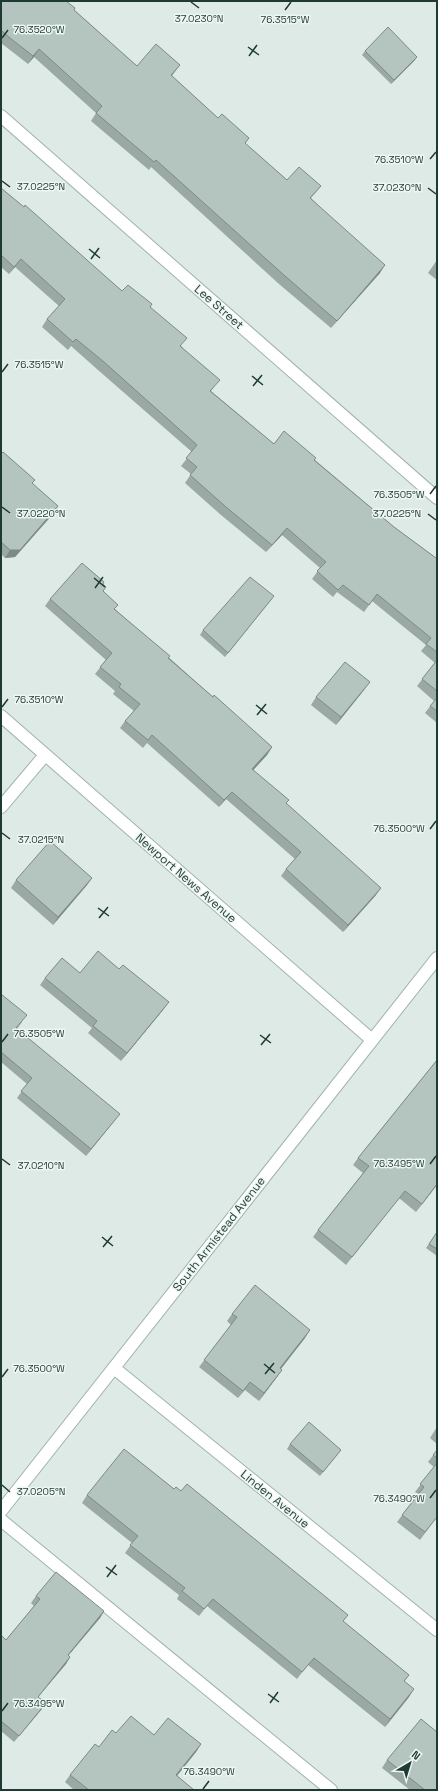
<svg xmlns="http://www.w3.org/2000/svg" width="438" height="1791" viewBox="0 0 438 1791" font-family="'Space Grotesk',sans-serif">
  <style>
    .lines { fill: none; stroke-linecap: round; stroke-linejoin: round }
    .service-casing { stroke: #a1b2ac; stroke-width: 14 }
    .minor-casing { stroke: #a1b2ac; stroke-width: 14 }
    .service { stroke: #fff; stroke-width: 12 }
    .minor { stroke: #fff; stroke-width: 12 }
    .wall { fill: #9aa9a3 }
    .shaded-wall { fill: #7d8a85 }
    .building { fill: #b3c5be; stroke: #7d8a85 }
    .ticks { fill: none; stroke: #1f3a34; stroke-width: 1.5 }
    .labels { text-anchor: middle; stroke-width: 3; stroke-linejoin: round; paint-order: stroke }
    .street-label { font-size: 12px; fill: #1f3a34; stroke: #eef7f3 }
    .ticks-label { font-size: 10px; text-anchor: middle; fill: #1f3a34; stroke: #eef7f3; stroke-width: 3; stroke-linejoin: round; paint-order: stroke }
  </style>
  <rect width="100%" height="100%" fill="#deeae5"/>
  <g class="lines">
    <defs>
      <path id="service" d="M1,1520L331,1790"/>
      <path id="minor" d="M1,116L437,498
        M1,716L372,1040
        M1,807L45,755
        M114,1368L437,1630
        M1,1511L437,958"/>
    </defs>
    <use href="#service" class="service-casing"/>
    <use href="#minor" class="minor-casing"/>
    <use href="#service" class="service"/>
    <use href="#minor" class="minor"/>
  </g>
  <path class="wall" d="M1,1L74,10L137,66L180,65L172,76L218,118L249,138L245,144L287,180L321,186L311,198L380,273L331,328L279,284L151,167L149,170L91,121L96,113L34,57L28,64L1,43Z
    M365,51L417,57L414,61L391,84L362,55Z
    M1,188L122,291L150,307L214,387L211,391L274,444L315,460L394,527L436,558L437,557V723L425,713L434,701L417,686L435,663L421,651L426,645L372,601L364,612L337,592L333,597L312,579L320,568L282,535L266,552L221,515L185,483L191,474L181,466L192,452L98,370L71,346L68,350L42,327L47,319L59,306L15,267L9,274L1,267Z
    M437,260V280L428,273Z
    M1,454L32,484L53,514L15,557L5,558L1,554Z
    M103,584V591L115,609L213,697L272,747L267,755L253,770L286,803L376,895L343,932L281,876L286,869L295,859L226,799L219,807L147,743L143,748L120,728L125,721L134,711L113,694L115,691L95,674L106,660L45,606L50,599Z
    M271,600L225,657L200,635L203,630Z
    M364,690L336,725L311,705L316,697Z
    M92,878L87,885L53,925L11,888L16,880Z
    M80,973L163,1010L121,1061L88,1033L92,1028L40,985L45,978Z
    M1,994L22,1022L17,1029L115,1120L86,1156L17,1098L27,1084L1,1062Z
    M437,1060V1185L416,1212L399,1198L346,1265L313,1237L318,1230L363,1173L353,1165L358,1158Z
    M437,1232V1256L426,1248Z
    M232,1314L305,1338L281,1369L277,1377L259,1401L245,1390L238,1398L199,1367L231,1325L227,1321Z
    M437,1427V1444L430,1438Z
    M290,1444L341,1450L320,1476L287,1449Z
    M437,1450V1517L420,1540L397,1522L418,1494L415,1492L434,1467L428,1462Z
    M174,1489L181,1491L409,1675L404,1682L409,1697L385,1727L308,1665L297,1679L207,1606L199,1616L177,1599L179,1595L125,1553L132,1543L82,1503L87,1495Z
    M36,1596L104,1611L100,1618L68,1655L70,1657L66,1664L38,1697L46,1703L41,1710L14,1742L1,1731V1637L6,1640L34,1606L31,1603Z
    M154,1735L201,1744L196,1752L177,1776L194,1790H74L65,1782L70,1775L99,1747Z
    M387,1760L437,1790H410L382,1768Z"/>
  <path class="shaded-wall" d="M39,49L34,57L28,64L33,56Z
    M417,57L414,61L391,84L394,80Z
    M21,259L15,267L9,274L14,267Z
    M385,265L380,273L331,328Z
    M58,506L53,514L15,557L5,558L10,550Z
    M287,528L282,535L266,552L272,545Z
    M370,682L364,690L336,725L341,717Z
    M272,747L267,755L247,777L252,769Z
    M232,792L226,799L219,807L224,800Z
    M92,878L87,885L53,925L58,917Z
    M381,888L376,895L343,932L348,925Z
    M169,1002L163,1010L121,1061L127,1053Z
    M120,1114L115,1120L86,1156L91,1149Z
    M437,1184V1185L416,1212Z
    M310,1330L305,1338L275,1376L280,1368Z
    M282,1370L277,1377L259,1401L264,1393Z
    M104,1611L100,1618L63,1662L68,1655Z
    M70,1657L66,1664L33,1703L38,1697Z
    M414,1689L409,1697L385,1727L390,1719Z
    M46,1703L41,1710L14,1742L19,1736Z
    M201,1744L196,1752L171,1783L176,1775Z"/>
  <path class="building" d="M1,1H66L75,8L74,10L137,66L156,44L180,65L171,75L218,118L222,114L249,138L245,143L287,180L299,167L321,186L310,198L385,265L337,321L285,276L156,160L154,162L96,113L102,106L39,49L33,56L10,38L1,30Z
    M388,27L417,57L394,80L365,51Z
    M1,188L24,207L25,205L122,291L128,285L152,304L150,307L187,338L180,346L220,380L210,391L274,444L284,431L316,458L314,460L394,527L436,558L437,557V652L426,644L431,638L377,594L369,605L343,585L338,590L317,571L326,562L287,528L272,545L226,507L190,475L197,467L186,458L197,445L104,362L76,339L73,342L47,319L65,299L21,259L14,267L1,255Z
    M3,452L35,480L32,483L58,506L20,550H10L1,542V454Z
    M82,563L104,582L103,584L106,587L103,591L118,605L114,609L170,656L168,658L213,697L214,695L272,747L252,769L289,800L286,803L381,888L348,925L286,869L301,852L232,792L224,800L152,735L148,740L125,721L140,704L119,687L121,684L100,667L112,653L50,599Z
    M250,577L274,596L228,653L203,630Z
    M437,660V691L422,679Z
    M345,662L370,682L341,717L316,697Z
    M437,698V711L430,706Z
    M50,841L92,878L58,917L16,880Z
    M98,951L119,969L123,965L169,1002L127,1053L93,1026L97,1021L45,978L62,958L80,973Z
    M1,994L27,1015L16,1028L120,1114L91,1149L21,1091L32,1078L1,1052Z
    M437,1060V1184L422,1204L405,1191L352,1257L318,1230L369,1166L358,1158Z
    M437,1232V1249L429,1244Z
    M255,1285L310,1330L280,1368L282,1370L264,1393L250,1382L243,1391L204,1360L237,1317L232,1314Z
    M309,1422L341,1450L323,1472L290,1444Z
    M124,1449L174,1489L176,1487L181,1491L187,1484L348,1615L343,1621L409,1675L404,1681L414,1689L390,1719L314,1658L302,1672L213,1599L204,1609L182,1591L185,1588L130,1545L138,1536L87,1495Z
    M437,1450V1458L433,1455Z
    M437,1463V1517L425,1532L402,1515L424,1487L420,1484Z
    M56,1572L104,1611L68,1655L70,1657L38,1697L46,1703L19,1736L1,1721V1637L2,1636L6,1640L40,1599L36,1596Z
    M131,1716L154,1735L168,1718L201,1744L176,1775L194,1790H89L70,1775L95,1744L99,1747L112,1730L116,1733Z
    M421,1719L437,1732V1790H425L387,1760Z"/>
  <path class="ticks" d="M191,2L199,8M285,10L291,2M2,38L8,30M248,47L259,55M249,56L257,45M430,159L436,152M2,181L10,187M428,188L436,194M89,249L100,258M91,259L99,248M2,372L8,364M252,376L263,385M253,386L262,375M430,494L436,486M2,507L10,513M428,514L436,520M94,578L105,587M95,588L103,577M256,705L267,714M2,707L8,699M257,715L266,704M430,829L436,821M2,833L10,839M98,908L109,916M99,918L108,907M260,1035L271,1043M2,1042L8,1034M261,1045L270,1034M2,1159L10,1165M430,1164L436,1156M102,1237L113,1246M103,1247L112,1236M264,1364L275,1373M265,1374L274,1363M2,1377L8,1369M2,1485L10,1492M430,1498L436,1490M106,1567L117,1575M107,1577L116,1565M268,1694L279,1702M270,1703L278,1692M2,1711L8,1703M203,1789L209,1781"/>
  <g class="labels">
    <g class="street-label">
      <text transform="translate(219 307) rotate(41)" y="4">Lee Street</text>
      <text transform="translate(186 878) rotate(41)" y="4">Newport News Avenue</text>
      <text transform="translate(219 1234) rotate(-52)" y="4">South Armistead Avenue</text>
      <text transform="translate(275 1499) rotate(39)" y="4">Linden Avenue</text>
    </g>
  </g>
  <g class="ticks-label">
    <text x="199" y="22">37.0230°N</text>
    <text x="285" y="23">76.3515°W</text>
    <text x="39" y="33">76.3520°W</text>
    <text x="399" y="163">76.3510°W</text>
    <text x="41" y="190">37.0225°N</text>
    <text x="397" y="191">37.0230°N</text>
    <text x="39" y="368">76.3515°W</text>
    <text x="399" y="498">76.3505°W</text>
    <text x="41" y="517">37.0220°N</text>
    <text x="397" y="517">37.0225°N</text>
    <text x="39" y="703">76.3510°W</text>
    <text x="399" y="832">76.3500°W</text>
    <text x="41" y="843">37.0215°N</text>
    <text x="39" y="1037">76.3505°W</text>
    <text x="399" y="1167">76.3495°W</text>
    <text x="41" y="1169">37.0210°N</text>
    <text x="39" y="1372">76.3500°W</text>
    <text x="41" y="1495">37.0205°N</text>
    <text x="399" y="1502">76.3490°W</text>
    <text x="39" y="1707">76.3495°W</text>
    <text x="209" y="1775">76.3490°W</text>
  </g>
  <rect width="438" height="1791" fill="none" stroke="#1f3a34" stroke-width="4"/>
  <g transform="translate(410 1763) rotate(38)" stroke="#eef7f3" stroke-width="3" paint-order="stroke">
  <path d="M0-3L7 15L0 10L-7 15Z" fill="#1f3a34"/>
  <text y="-6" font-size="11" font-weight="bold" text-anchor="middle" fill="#1f3a34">N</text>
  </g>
</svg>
